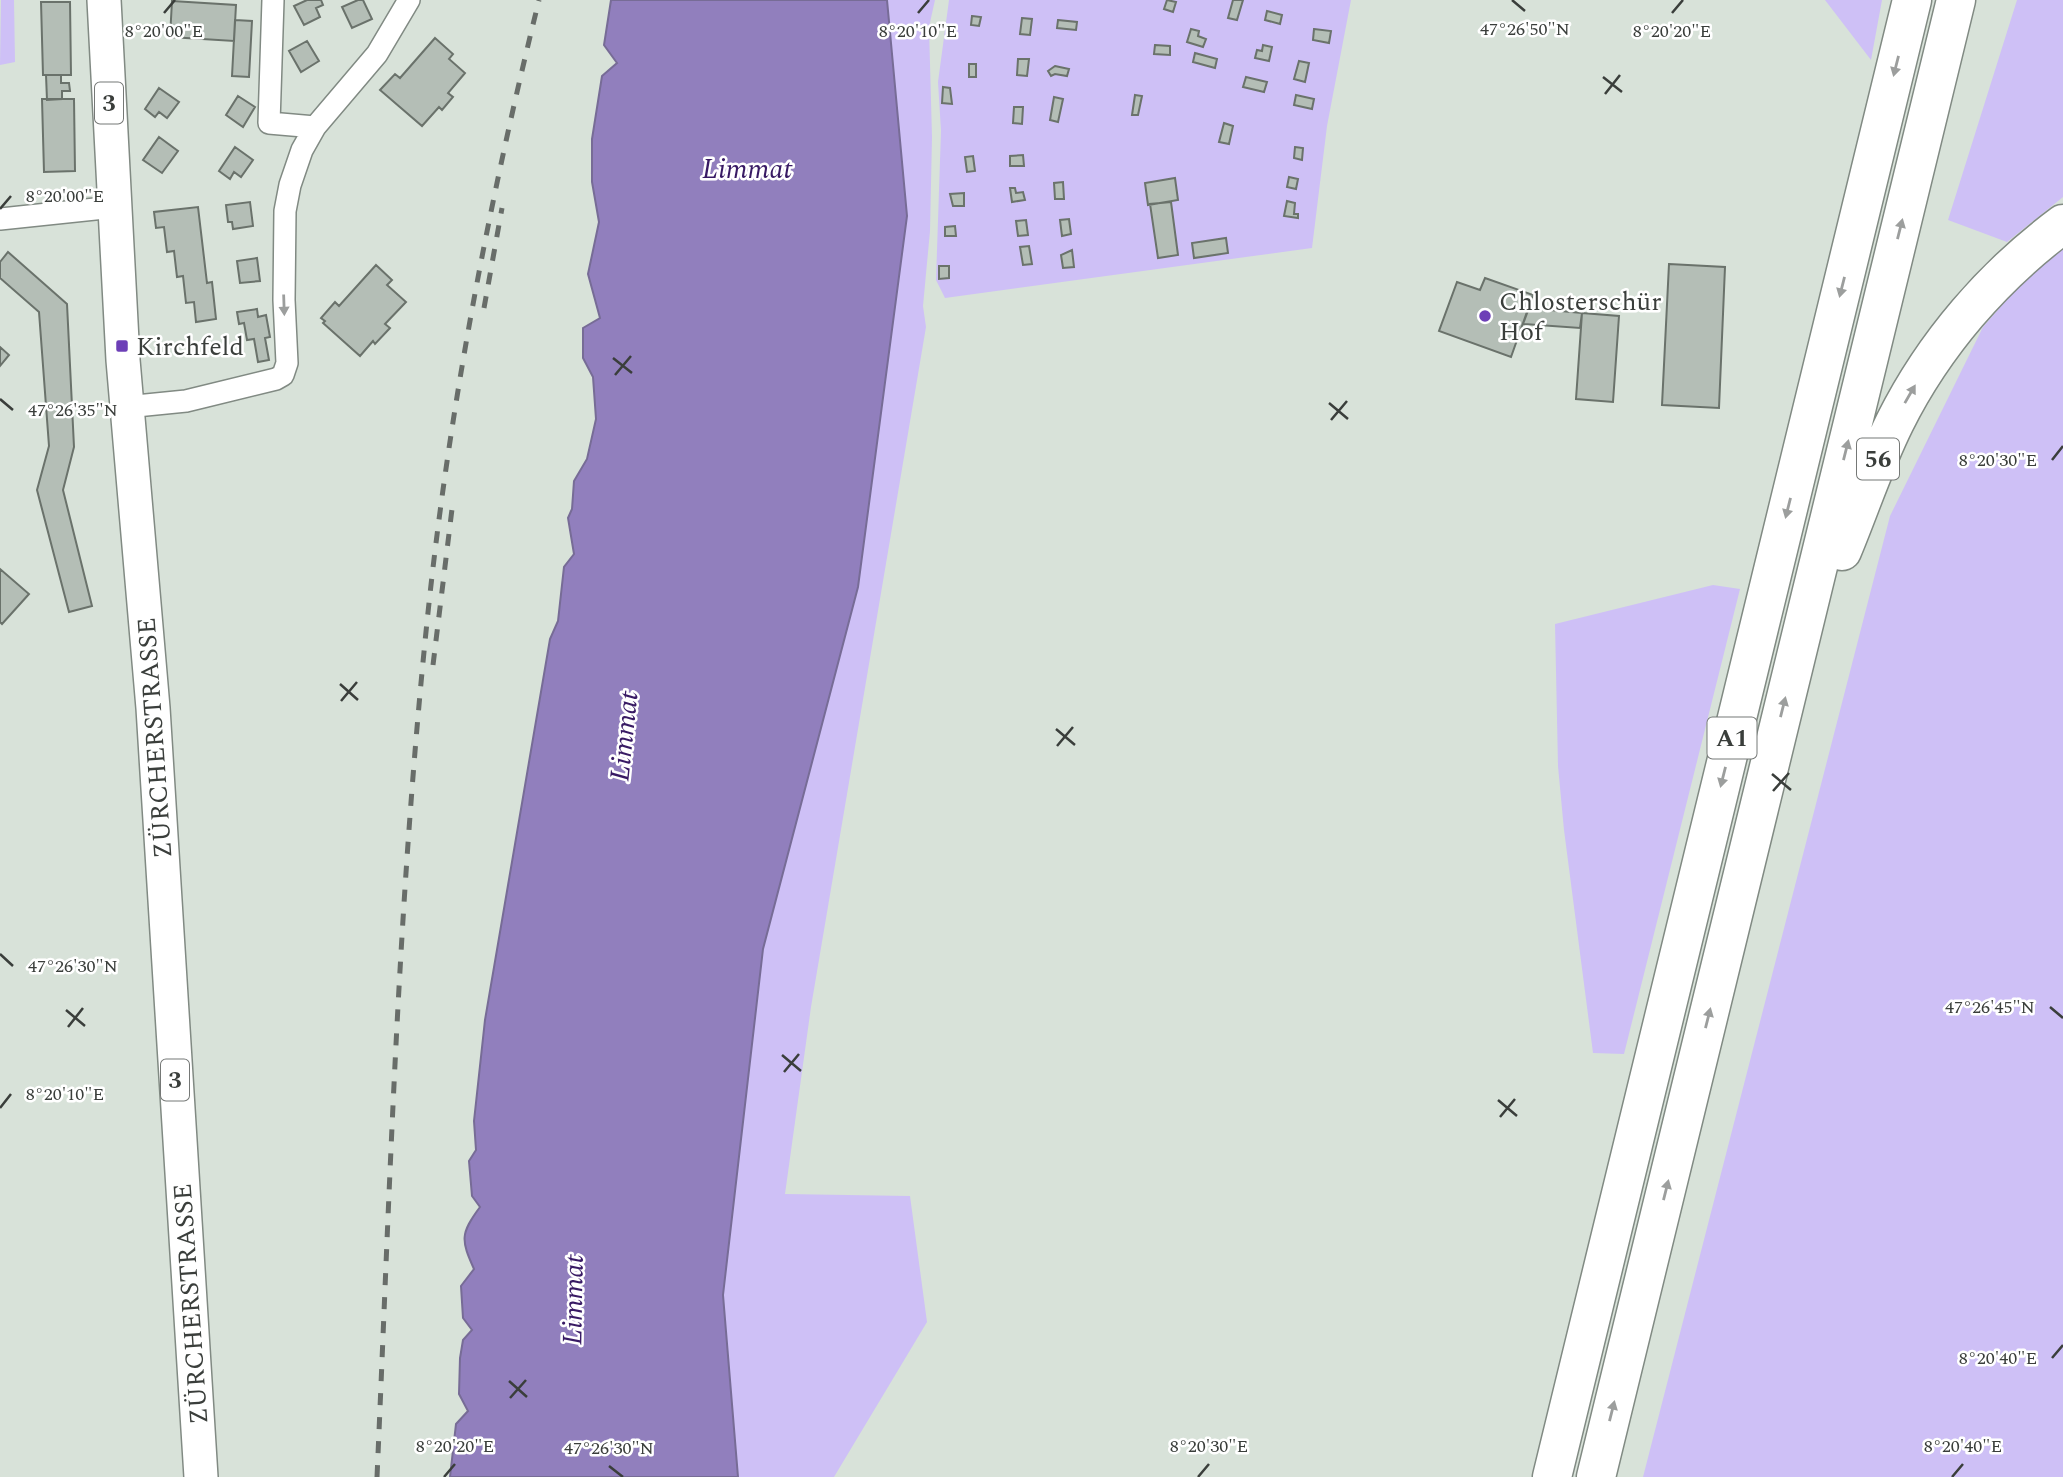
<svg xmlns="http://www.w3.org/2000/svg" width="2063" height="1477" viewBox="0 0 2063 1477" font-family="Spectral,serif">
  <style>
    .green { fill: #cec0f6 }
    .water { fill: #917fbd; stroke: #776c96; stroke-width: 2 }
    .building { fill: #b4beb6; stroke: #6a726b; stroke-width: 2 }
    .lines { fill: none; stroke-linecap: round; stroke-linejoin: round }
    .minor-casing { stroke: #818a83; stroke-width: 24 }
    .primary-casing { stroke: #818a83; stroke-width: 36 }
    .motorway-casing { stroke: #818a83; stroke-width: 41 }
    .minor { stroke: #fff; stroke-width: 21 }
    .primary { stroke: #fff; stroke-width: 33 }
    .motorway { stroke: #fff; stroke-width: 38 }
    .rail { stroke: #686d69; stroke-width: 5; stroke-dasharray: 12 12; stroke-linecap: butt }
    .oneway { fill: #9c9e9d }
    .ticks { fill: none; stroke: #3a3e3b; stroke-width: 2.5 }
    .poi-dot { fill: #6d3fb7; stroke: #fff; stroke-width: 2.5 }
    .labels { text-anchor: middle; stroke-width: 5; stroke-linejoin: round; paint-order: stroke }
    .shield { fill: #fff; stroke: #757876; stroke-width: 2 }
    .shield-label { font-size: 24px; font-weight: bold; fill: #3a3e3b }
    .poi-label { font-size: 26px; fill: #3a3e3b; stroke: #fff; text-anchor: start }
    .street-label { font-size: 26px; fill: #3a3e3b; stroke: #fff }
    .water-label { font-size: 28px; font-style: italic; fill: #381a64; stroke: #fff }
    .ticks-label { font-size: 18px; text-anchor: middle; fill: #3a3e3b; stroke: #fff; stroke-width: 5; stroke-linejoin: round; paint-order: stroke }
  </style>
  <rect width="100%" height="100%" fill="#d8e2d9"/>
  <path class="green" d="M1,0H14L15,62L0,65Z
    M887,0H935L929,27L932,137L930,231L923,306L926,327L811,1007L785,1194L910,1196L927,1322L834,1477H738L723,1295L763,949L858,587L907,216Z
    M949,0H1351L1327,126L1312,248L945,298L936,280L941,131L938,82Z
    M1825,0H1882L1871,60Z
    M2017,0H2063V197L2007,242L1948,220Z
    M2063,249V1477H1643L1890,516L1983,327L2022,282Z
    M1713,585L1740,589L1624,1054L1593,1053L1564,830L1558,766L1555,624Z"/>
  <path class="water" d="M611,0H887L907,216L858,587L763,949L723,1295L738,1477H450L456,1424L468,1411L459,1394L460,1358L463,1340L472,1330L463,1318L461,1286L474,1269C461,1240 460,1234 480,1207L472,1196L469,1161L476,1150L474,1121L485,1020L550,639L558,621L564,567L574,554L568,518L572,509L574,481L587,459L596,419L593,377L583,358V328L600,318L588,274L599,222L592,182V139L602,76L617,63L604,45Z"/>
  <path class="building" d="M307,0H321L323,5L316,8L320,17L304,25L294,6Z
    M358,0H363L372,19L352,28L342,7Z
    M1167,0L1176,2L1173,12L1164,9Z
    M1233,0H1243L1237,20L1228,18Z
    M172,1L236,5L234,41L170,37Z
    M41,2H70L71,75H43Z
    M1267,11L1282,15L1280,24L1265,20Z
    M972,16L981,17L979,26L971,25Z
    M1022,18L1032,19L1030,35L1020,34Z
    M235,20L252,21L249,77L232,76Z
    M1058,20L1077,22L1076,30L1057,28Z
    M1191,29L1199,31L1198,36L1206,39L1203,47L1187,42Z
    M1314,29L1331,31L1329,43L1313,40Z
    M435,38L453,54L449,59L465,73L448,93L453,97L442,110L439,107L422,126L380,90L395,74L400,78Z
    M307,41L319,61L301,72L289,51Z
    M1155,45L1170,46V55L1154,54Z
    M1263,45L1272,47L1269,61L1255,58L1257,50L1262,51Z
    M1195,53L1217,59L1215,68L1193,62Z
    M1018,59H1029L1027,76L1017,75Z
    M1299,61L1309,63L1305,82L1294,79Z
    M969,64H976V77H969Z
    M1055,66L1069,69L1067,76L1055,74L1051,76L1048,71Z
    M46,75H61V83H69L70,91H62V99L47,100Z
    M1246,77L1267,82L1264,92L1243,87Z
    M943,87L950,88L952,104L942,103Z
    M159,88L179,102L167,118L159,112L155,117L145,109Z
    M1135,95L1142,96L1138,115H1132Z
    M1296,95L1314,99L1312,109L1294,105Z
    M238,96L255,107L243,127L226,115Z
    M1054,97L1063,99L1058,122L1050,120Z
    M42,99H74L75,171L44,172Z
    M1014,107H1023L1022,124L1013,123Z
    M1224,123L1233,126L1229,144L1219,142Z
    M159,137L178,151L162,173L143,160Z
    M235,147L253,160L241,177L234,172L230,179L219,171Z
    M1295,147L1303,148L1302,160L1294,158Z
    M1023,155L1024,166H1010V156Z
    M973,156L975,171L967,172L965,157Z
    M1289,177L1298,179L1296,189L1287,187Z
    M1175,178L1178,200L1148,205L1145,183Z
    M1063,182L1064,199H1055L1054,183Z
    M1010,188H1015L1016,193L1023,192L1025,200L1012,202Z
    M964,193V206H953L950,194Z
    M1287,201L1295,203L1294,214H1298V218L1284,216Z
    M250,202L253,226L233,229L232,222H228L226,205Z
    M1171,202L1178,255L1158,258L1150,204Z
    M198,207L207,283L212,282L216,319L196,322L194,302L186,303L183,276L177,277L174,251L167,252L164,227L156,228L154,212Z
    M1069,219L1071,234L1062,236L1060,220Z
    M1026,220L1028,235L1018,236L1016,221Z
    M955,226L956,236H945V227Z
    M1226,238L1228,253L1194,258L1192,243Z
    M1029,246L1032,264L1023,265L1020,247Z
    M1072,250L1074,267L1063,268L1061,255Z
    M8,252L67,304L74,447L63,490L92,606L69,612L37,490L49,446L39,312L0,278V262Z
    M257,258L260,281L240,283L237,261Z
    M1669,264L1725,267L1719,408L1662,405Z
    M376,265L392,280L387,285L406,302L385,324L390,328L375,344L373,341L360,356L323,323L325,321L321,318L335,302L339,306Z
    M939,266H949V278L939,279Z
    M1485,278L1533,295L1511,357L1439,331L1457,282L1480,290Z
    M1529,308L1582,313L1580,328L1523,324Z
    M257,309L258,317L266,315L270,337L265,338L269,360L258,362L254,339L247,340L244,323L239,324L237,312Z
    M1582,313L1619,316L1613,402L1576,399Z
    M0,347L9,355L0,366Z
    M0,569L29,594L2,624L0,622Z"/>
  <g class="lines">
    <defs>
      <path id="minor" d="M273,0L269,123L315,127
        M0,219L114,207
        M126,407L186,401L276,379L283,375L287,363L284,300L285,211L290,185L302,150L315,127L377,54L409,0"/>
      <path id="primary" d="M104,0L123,360L153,708L201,1477"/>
      <path id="motorway" d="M1842,551C1860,508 1874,464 1895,422C1934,344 1993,276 2063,224
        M1552,1477L1912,0
        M1596,1477L1956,0"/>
    </defs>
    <use href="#minor" class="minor-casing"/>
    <use href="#primary" class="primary-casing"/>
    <use href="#motorway" class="motorway-casing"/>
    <use href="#minor" class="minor"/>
    <use href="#primary" class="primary"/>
    <use href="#motorway" class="motorway"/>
    <path class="rail" d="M484,308L502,208
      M433,665L452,509
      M377,1477C390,1186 398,893 429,603C451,400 490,198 539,0"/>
  </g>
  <defs><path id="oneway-solid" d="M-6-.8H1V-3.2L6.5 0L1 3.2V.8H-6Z" transform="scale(1.75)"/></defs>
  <g class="oneway">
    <use href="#oneway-solid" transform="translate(1896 66) rotate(104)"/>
    <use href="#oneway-solid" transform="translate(1900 229) rotate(-76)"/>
    <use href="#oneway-solid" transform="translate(1842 287) rotate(104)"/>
    <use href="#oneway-solid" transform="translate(284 305) rotate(88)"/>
    <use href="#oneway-solid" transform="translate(1910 394) rotate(-60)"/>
    <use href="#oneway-solid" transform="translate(1846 450) rotate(-76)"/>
    <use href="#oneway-solid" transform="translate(1788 508) rotate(104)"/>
    <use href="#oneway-solid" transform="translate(1783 707) rotate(-76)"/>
    <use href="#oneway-solid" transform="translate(1723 777) rotate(104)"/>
    <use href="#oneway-solid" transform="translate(1708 1018) rotate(-76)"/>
    <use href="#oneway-solid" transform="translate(1666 1190) rotate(-76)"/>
    <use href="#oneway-solid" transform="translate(1612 1411) rotate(-76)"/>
  </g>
  <path class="ticks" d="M1512,0L1525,11M164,13L175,0M918,13L929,0M1672,13L1683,0M1603,77L1622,92M1605,94L1620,75M0,209L11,196M613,358L632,373M615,375L631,356M0,399L13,410M1329,403L1348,419M1331,420L1347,401M2052,460L2063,446M340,684L358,700M341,701L357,682M1056,729L1075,745M1057,746L1073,727M1772,774L1791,790M1773,791L1789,773M0,954L13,966M2050,1007L2063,1018M66,1010L85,1026M68,1027L83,1008M782,1055L801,1071M784,1072L799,1054M1498,1100L1517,1116M0,1108L11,1094M1500,1117L1515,1099M2052,1358L2063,1345M509,1381L527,1397M510,1398L526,1380M609,1466L623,1477M444,1477L455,1464M1198,1477L1209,1464M1952,1477L1963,1464"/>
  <g class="poi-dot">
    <circle cx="1485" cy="316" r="7"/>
    <rect x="115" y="339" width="14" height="14" rx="3.5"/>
  </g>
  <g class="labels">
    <g class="shield">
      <rect x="95" y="82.5" width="28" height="41" rx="5"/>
      <rect x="1857" y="438.5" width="42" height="41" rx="5"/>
      <rect x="1707.5" y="717.5" width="49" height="41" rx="5"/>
      <rect x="161" y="1059.5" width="28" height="41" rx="5"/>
    </g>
    <g class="shield-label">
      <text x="109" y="111">3</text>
      <text x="1878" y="467">56</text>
      <text x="1732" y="746">A1</text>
      <text x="175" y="1088">3</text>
    </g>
    <g class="poi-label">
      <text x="1499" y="310">Chlosterschür<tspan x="1499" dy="30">Hof</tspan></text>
      <text x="136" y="355">Kirchfeld</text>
    </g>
    <g class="street-label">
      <text transform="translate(154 738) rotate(-94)" y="9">ZÜRCHERSTRASSE</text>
      <text transform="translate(190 1304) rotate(-94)" y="9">ZÜRCHERSTRASSE</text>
    </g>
    <g class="water-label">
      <text x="747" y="178">Limmat</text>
      <text transform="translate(623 736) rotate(-84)" y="10">Limmat</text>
      <text transform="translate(572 1300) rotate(-89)" y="10">Limmat</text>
    </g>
  </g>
  <g class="ticks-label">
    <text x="1525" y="35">47°26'50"N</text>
    <text x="164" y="37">8°20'00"E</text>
    <text x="918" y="37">8°20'10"E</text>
    <text x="1672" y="37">8°20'20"E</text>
    <text x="65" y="202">8°20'00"E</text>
    <text x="73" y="416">47°26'35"N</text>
    <text x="1998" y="466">8°20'30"E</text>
    <text x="73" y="972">47°26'30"N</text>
    <text x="1990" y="1013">47°26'45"N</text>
    <text x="65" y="1100">8°20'10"E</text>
    <text x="1998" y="1364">8°20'40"E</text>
    <text x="455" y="1452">8°20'20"E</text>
    <text x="1209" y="1452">8°20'30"E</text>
    <text x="1963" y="1452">8°20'40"E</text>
    <text x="609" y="1454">47°26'30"N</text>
  </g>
</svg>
